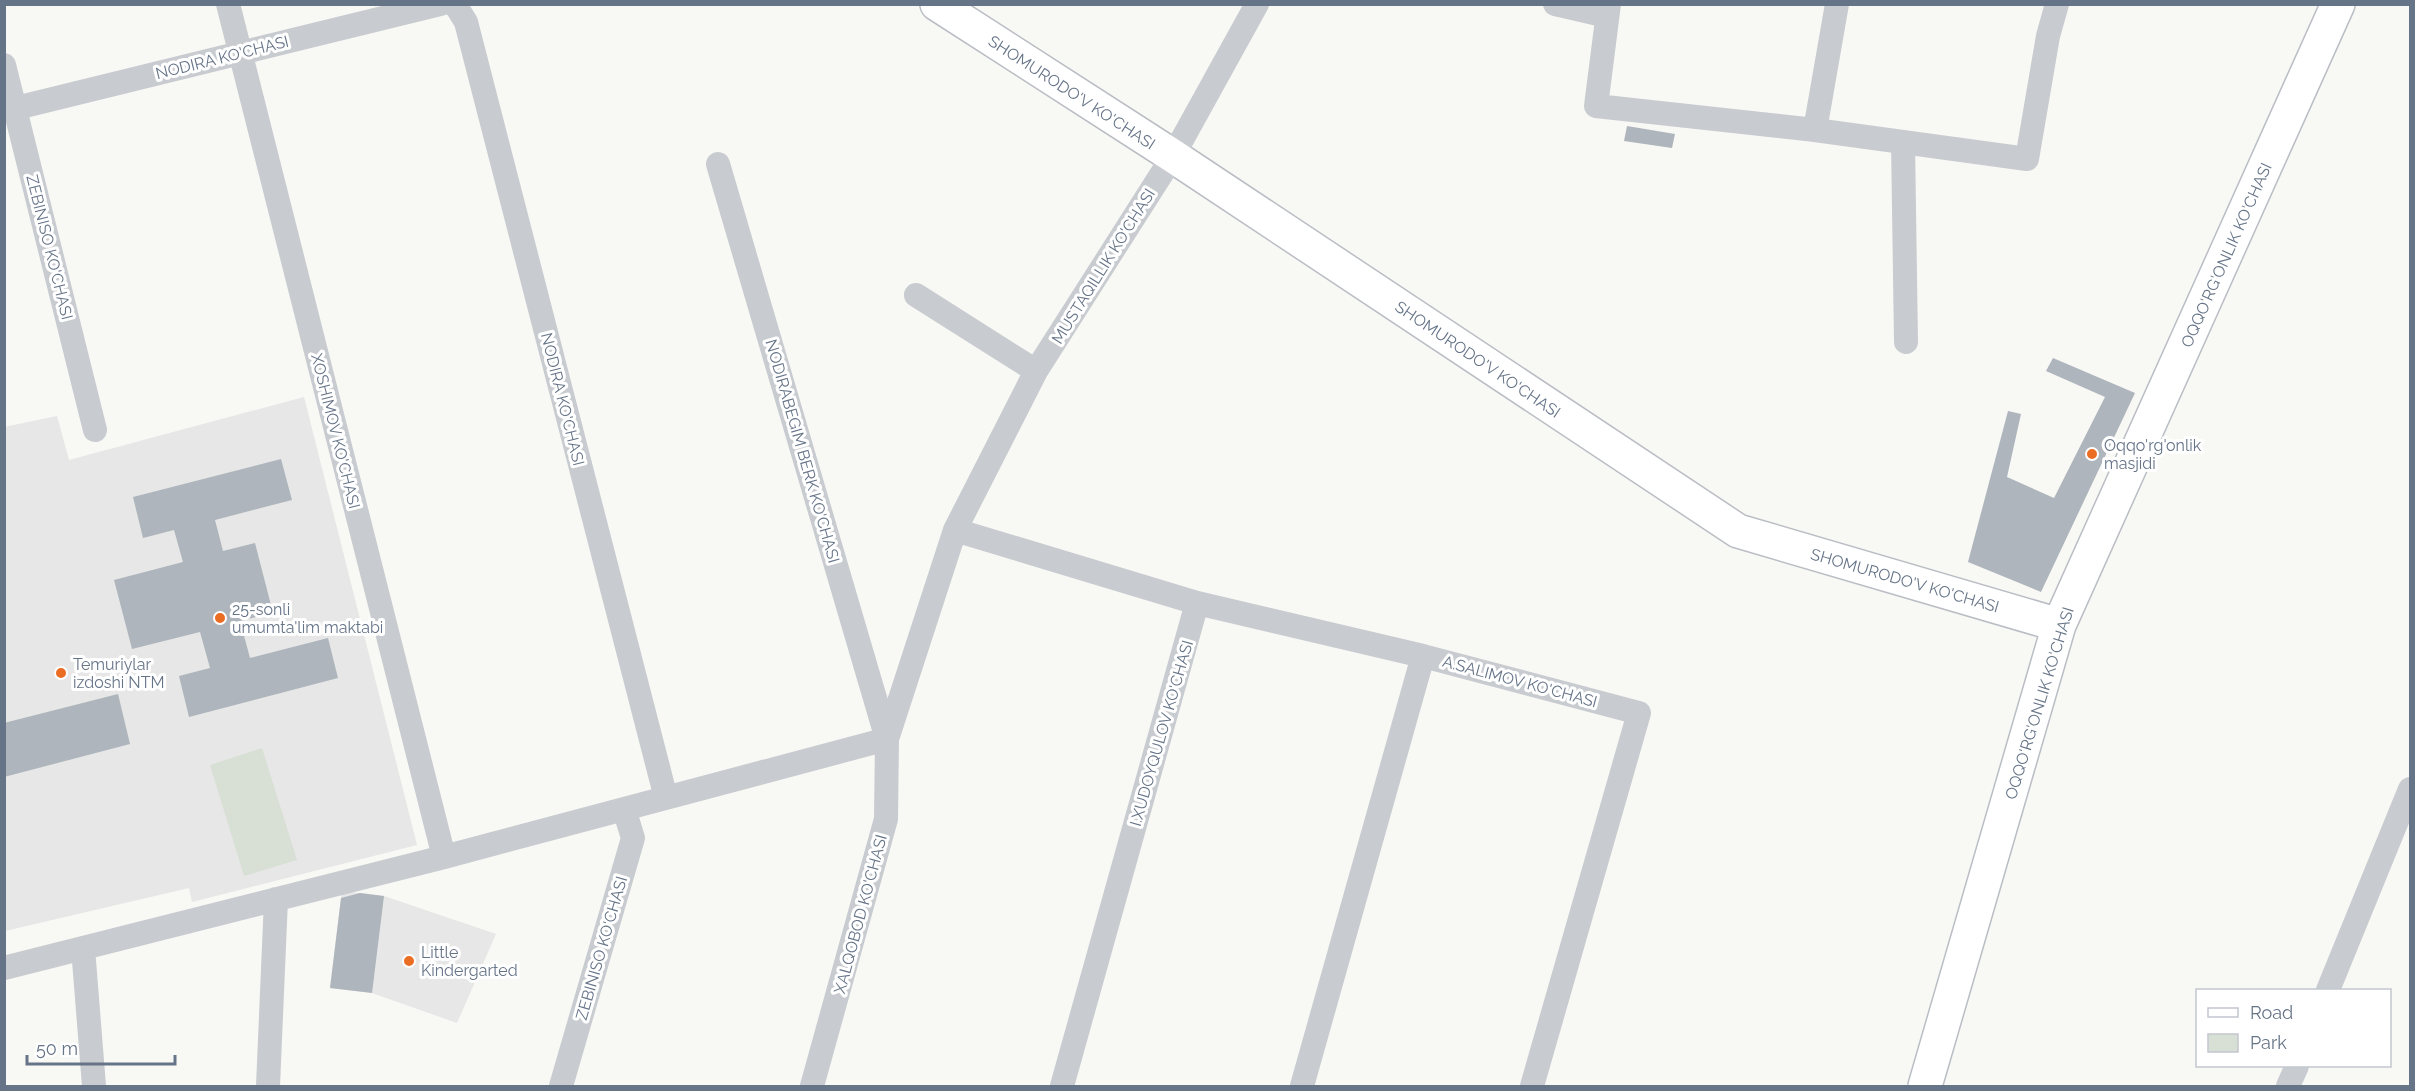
<svg xmlns="http://www.w3.org/2000/svg" width="2415" height="1091" viewBox="0 0 2415 1091" font-family="Raleway,sans-serif">
  <style>
    .built { fill: #e6e7e6 }
    .green { fill: #d8e0d6 }
    .building { fill: #aeb5bc }
    .lines { fill: none; stroke-linecap: round; stroke-linejoin: round }
    .secondary-casing { stroke: #babec4; stroke-width: 36 }
    .street { stroke: #c8cbcf; stroke-width: 24 }
    .secondary { stroke: #fff; stroke-width: 33 }
    .poi-dot { fill: #eb6c23; stroke: #fff; stroke-width: 2 }
    .labels { text-anchor: middle; stroke-width: 6; stroke-linejoin: round; paint-order: stroke }
    .street-label { font-size: 16px; fill: #667488; stroke: #fff }
    .poi-label { font-size: 16px; fill: #667488; stroke: #fff; text-anchor: start }
  </style>
  <rect width="100%" height="100%" fill="#f8f8f5"/>
  <path class="built" d="M304,397L417,845L192,902L189,888L5,931L4,427L57,416L69,460Z
    M342,891L384,896L496,934L457,1023L372,993L330,988Z"/>
  <path class="green" d="M262,748L297,860L244,876L210,765Z"/>
  <path class="building" d="M1627,126L1675,134L1672,148L1624,141Z
    M2053,358L2135,393L2041,592L1968,562L2008,411L2021,414L2007,477L2054,498L2105,397L2046,371Z
    M281,459L292,500L215,520L223,551L255,543L273,613L240,621L250,658L328,638L338,678L189,717L179,676L210,668L200,632L132,649L114,580L183,562L174,530L143,538L133,497Z
    M118,694L130,744L4,777V723Z
    M360,893L384,896L372,993L330,988L341,898Z"/>
  <g class="lines">
    <defs>
      <path id="secondary" d="M937,4L1173,156L1738,531L2059,625
        M1925,1086L2059,625L2338,4"/>
    </defs>
    <use href="#secondary" class="secondary-casing"/>
    <path class="street" d="M228,4L444,857
      M452,4L456,6L466,22L666,798
      M1555,4L1607,16
      M1609,4L1596,106L1815,130L2027,159L2048,36L2057,4
      M4,65L95,430
      M4,111L440,4
      M1815,130L1837,4
      M1903,142L1906,342
      M718,164L887,739L886,819L812,1086
      M916,295L1036,371
      M955,530L1036,371L1173,156L1257,4
      M887,739L955,530L1197,603
      M83,948L94,1086
      M4,968L444,857L887,739
      M2328,990L2410,789
      M268,1086L276,899
      M561,1086L633,838L624,809
      M1062,1086L1197,603L1423,656
      M1302,1086L1423,656L1639,713L1532,1086
      M2288,1086L2297,1066"/>
    <use href="#secondary" class="secondary"/>
  </g>
  <g class="poi-dot">
    <circle cx="2092" cy="454" r="6"/>
    <circle cx="220" cy="618" r="6"/>
    <circle cx="61" cy="673" r="6"/>
    <circle cx="409" cy="961" r="6"/>
  </g>
  <g class="labels">
    <g class="street-label">
      <text transform="translate(222 57) rotate(-14)" y="6">NODIRA KO'CHASI</text>
      <text transform="translate(1072 92) rotate(33)" y="6">SHOMURODO'V KO'CHASI</text>
      <text transform="translate(50 247) rotate(76)" y="6">ZEBINISO KO'CHASI</text>
      <text transform="translate(2226 255) rotate(-66)" y="6">OQQO'RG'ONLIK KO'CHASI</text>
      <text transform="translate(1103 266) rotate(-58)" y="6">MUSTAQILLIK KO'CHASI</text>
      <text transform="translate(1478 359) rotate(34)" y="6">SHOMURODO'V KO'CHASI</text>
      <text transform="translate(563 399) rotate(76)" y="6">NODIRA KO'CHASI</text>
      <text transform="translate(336 431) rotate(76)" y="6">XOSHIMOV KO'CHASI</text>
      <text transform="translate(803 451) rotate(74)" y="6">NODIRABEGIM BERK KO'CHASI</text>
      <text transform="translate(1905 580) rotate(16)" y="6">SHOMURODO'V KO'CHASI</text>
      <text transform="translate(1520 681) rotate(15)" y="6">A.SALIMOV KO'CHASI</text>
      <text transform="translate(2039 703) rotate(-73)" y="6">OQQO'RG'ONLIK KO'CHASI</text>
      <text transform="translate(1161 733) rotate(-74)" y="6">I.XUDOYQULOV KO'CHASI</text>
      <text transform="translate(860 914) rotate(-75)" y="6">XALQOBOD KO'CHASI</text>
      <text transform="translate(601 948) rotate(-74)" y="6">ZEBINISO KO'CHASI</text>
    </g>
    <g class="poi-label">
      <text x="2104" y="451">Oqqo'rg'onlik<tspan x="2104" dy="18">masjidi</tspan></text>
      <text x="232" y="615">25-sonli<tspan x="232" dy="18">umumta'lim maktabi</tspan></text>
      <text x="73" y="670">Temuriylar<tspan x="73" dy="18">izdoshi NTM</tspan></text>
      <text x="421" y="958">Little<tspan x="421" dy="18">Kindergarted</tspan></text>
    </g>
  </g>
  <rect width="2415" height="1091" fill="none" stroke="#667488" stroke-width="12"/>
  <rect x="2196" y="989" width="195" height="78" fill="#ffffff" stroke="#c2c7cf" stroke-width="1.5"/>
  <rect x="2208" y="1008" width="30" height="9" fill="#ffffff" stroke="#c2c7cf" stroke-width="1.5"/>
  <text x="2250" y="1019" font-size="18" fill="#667488">Road</text>
  <rect x="2208" y="1034" width="30" height="18" fill="#d8e0d6" stroke="#c2c7cf" stroke-width="1.5"/>
  <text x="2250" y="1049" font-size="18" fill="#667488">Park</text>
  <path d="M27 1055v9h148v-9" fill="none" stroke="#667488" stroke-width="3"/>
  <text x="36" y="1055" font-size="18" fill="#667488" stroke="#ffffff" stroke-width="4.5" paint-order="stroke">50 m</text>
</svg>
